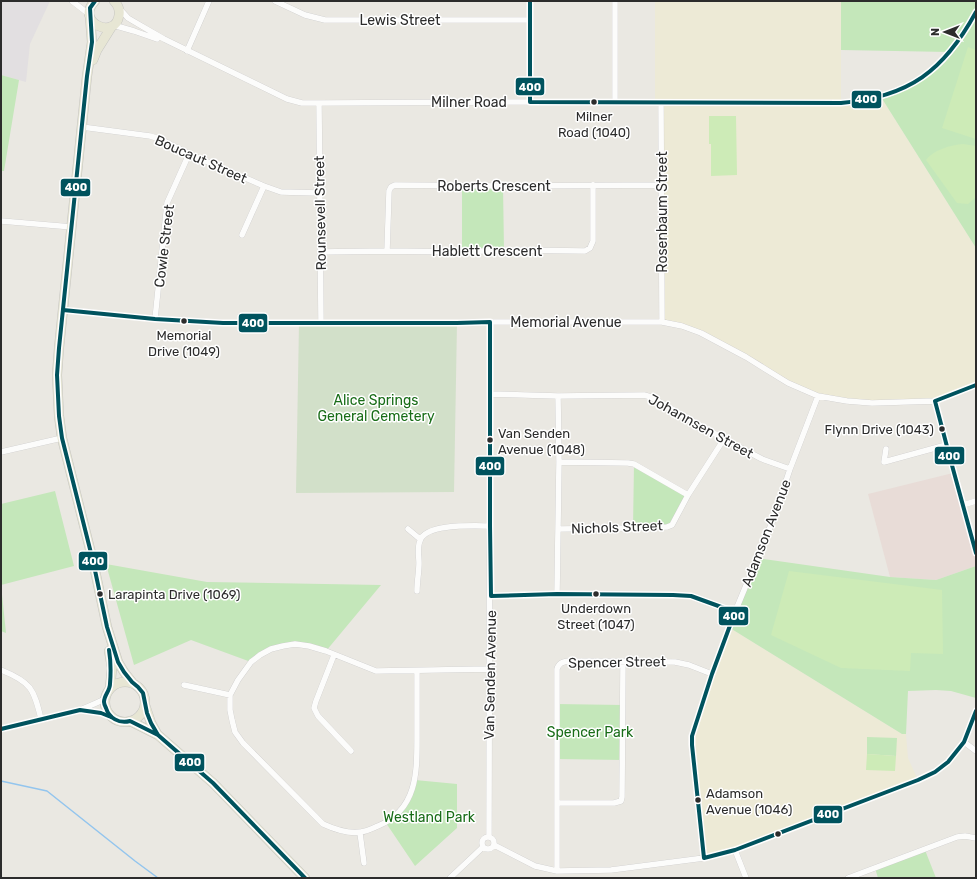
<svg xmlns="http://www.w3.org/2000/svg" width="977" height="879" viewBox="0 0 977 879" font-family="Rubik,sans-serif">
  <style>
    .industrial { fill: #e2dfe1 }
    .education { fill: #edead6 }
    .medical { fill: #e8dcd7 }
    .green { fill: #c4e7ba }
    .cemetery { fill: #d2e0c9 }
    .pitch { fill: #cdebb7 }
    .lines { fill: none; stroke-linecap: round; stroke-linejoin: round }
    .stream { stroke: #93c5ee; stroke-width: 1.5 }
    .street-casing { stroke: #c8c7c7; stroke-width: 6 }
    .primary-casing { stroke: #c6c5c2; stroke-width: 10 }
    .street { stroke: #fcfcfb; stroke-width: 5.5 }
    .primary { stroke: #e7e6d4; stroke-width: 9 }
    .bus-1-casing { stroke: #fff; stroke-width: 7 }
    .bus-2-casing { stroke: #fff; stroke-width: 7 }
    .bus-1 { stroke: #00535e; stroke-width: 4 }
    .bus-2 { stroke: #00535e; stroke-width: 4 }
    .bus-dot { fill: #2c2c2c; stroke: #fff; stroke-width: 1.5 }
    .labels { text-anchor: middle; stroke-width: 3; stroke-linejoin: round; paint-order: stroke }
    .bus-label { font-size: 13px; fill: #2c2c2c; stroke: #fff }
    .street-label { font-size: 14px; fill: #2c2c2c; stroke: #fff }
    .park-label { font-size: 14px; fill: #196d18; stroke: #fff }
    .line-badge { stroke: #fff; stroke-width: 1.5 }
    .badge-label { font-size: 11px; text-anchor: middle; font-weight: bold; fill: #fff }
  </style>
  <rect width="100%" height="100%" fill="#eae8e2"/>
  <path class="industrial" d="M1,1H50L30,44L26,82L1,75Z"/>
  <path class="education" d="M655,1H841V103L881,97L976,248V385L935,401L899,403L818,396L788,383L701,333L662,322L661,103H655Z
    M730,628L902,734H906L908,758L918,780L735,850L704,858L692,736Z"/>
  <path class="medical" d="M953,473L976,553V566L936,580L890,577L868,494Z"/>
  <path class="green" d="M841,1H976V248L881,97L914,82L949,52L841,50Z
    M1,75L19,80L4,171H1Z
    M462,186H503L504,250L462,252Z
    M634,464L688,495L672,525L633,528Z
    M55,491L74,566L1,585L6,633L1,631V504Z
    M757,558L890,577L936,580L976,566V698L951,691L936,690L908,691L906,734H902L730,628Z
    M106,564L207,582L381,585L326,651L295,644L271,649L251,662L191,640L134,665Z
    M556,704L623,705V760L557,759Z
    M867,737L897,738L896,756L867,754Z
    M415,780L457,784V828L415,866L386,823L397,815Z
    M925,850L936,878H878L875,868Z"/>
  <path class="cemetery" d="M299,323H457L454,492L296,493Z"/>
  <path class="pitch" d="M968,47L976,50V139L942,128Z
    M709,116H736L737,175L711,176V144H709Z
    M963,144L976,146V197L968,204L957,203L926,160C933,150 951,145 963,144Z
    M789,571L942,590L943,654L911,653L910,671L841,668L771,635Z
    M867,754L896,756L895,771L866,770Z"/>
  <g class="lines">
    <path class="stream" d="M1,781L47,791L135,861L158,878"/>
    <defs>
      <path id="street" d="M72,1L90,15
        M275,1L305,15L325,20H530
        M615,1V103
        M119,8L128,18L133,21L164,39L287,99L302,103H319L530,102L841,103C887,101 930,81 957,43C964,33 970,23 976,12
        M113,25L134,31L157,39
        M187,51L209,1
        M530,102V1
        M319,103L321,323
        M661,103L662,322
        M82,127L150,136L160,139L189,154L264,186L281,192L319,193
        M1,221L72,227
        M242,235L264,186
        M387,251L389,191L391,187L395,185L503,186L662,185
        M320,252L387,251L462,252L504,250L585,251L590,248L593,241V185
        M63,310L155,319L223,323H457L490,322H662L682,326L701,333L746,357L788,383L818,396L847,401L872,403L935,401L976,385
        M155,319L167,203L189,154
        M490,394L558,396L644,395L651,397L724,439L762,459L790,469
        M935,401C947,452 962,502 976,553
        M886,449L884,462L946,445
        M1,452L62,438
        M559,462L628,463L634,464L688,495
        M963,505L976,501
        M408,529L420,539
        M558,529L633,528L667,527L672,525L688,495L724,439
        M417,591C417,581 419,572 419,563C419,556 417,547 420,541C425,523 475,526 490,526
        M557,594L559,462L558,396
        M491,596L557,594L673,595L691,596L735,612
        M334,655L316,701L314,708L318,716L351,751
        M1,670C31,682 34,689 41,719
        M417,671C417,691 417,712 417,732C417,769 419,809 378,826C373,828 367,831 361,832C349,834 334,829 323,824L243,743L235,732L232,720L230,710V695L238,680L251,662L260,655L271,649L283,646L295,644L309,646L326,651L376,671L489,669
        M184,685L230,695
        M80,710L101,713L111,717
        M1,729L80,710L94,704L105,699
        M964,742L976,751
        M557,803H614L621,801L622,797L623,661
        M360,833L364,863
        M482 843a6 6 0 1 1 12 0a6 6 0 1 1-12 0Z
        M489,837C489,665 491,493 490,322
        M494,845L535,866L557,871L611,870L704,858L735,850L918,780L935,772L948,762L964,742L976,711
        M735,850L746,878
        M704,858L692,745V736L712,674L735,612L773,520L790,469L818,396
        M557,871V669C559,663 562,662 569,661L675,662L689,665L712,674
        M450,878L483,847
        M848,878L957,837L965,836L976,838"/>
      <path id="primary" d="M95,1C74,22 116,41 119,15C120,9 118,5 114,1
        M90,17L92,42L87,76L59,348L57,375L59,416L62,438L93,561L107,627L118,662L124,672L132,682
        M93,60L97,50L112,26
        M109,651L112,668L110,688
        M105 702a20 20 0 1 1 40 0a20 20 0 1 1-40 0Z
        M145,705L151,723L157,734
        M130,721L158,735L213,783L305,878"/>
    </defs>
    <use href="#street" class="street-casing"/>
    <use href="#primary" class="primary-casing"/>
    <use href="#street" class="street"/>
    <use href="#primary" class="primary"/>
    <defs>
      <path id="bus-1" d="M95,1L90,8L92,42L87,76L59,348L57,375L59,416L62,438L93,561L107,627L118,662L124,672L132,682L138,687L143,693L147,713L151,723L158,735
        M530,1V102L841,103C909,97 944,71 976,12
        M63,310L155,319L223,323H457L490,322V526L491,596L557,594L673,595L691,596L735,612L712,674L692,736V745L704,858L735,850L918,780L935,772L948,762L964,742L976,711
        M976,385L935,401L950,458L976,553
        M109,650C111,662 111,672 110,684C110,691 104,695 104,702C104,703 105,706 106,708C109,718 119,724 130,721L158,735L213,783L305,878"/>
      <path id="bus-2" d="M1,729L80,710L101,713L111,717"/>
    </defs>
    <use href="#bus-1" class="bus-1-casing"/>
    <use href="#bus-2" class="bus-2-casing"/>
    <use href="#bus-1" class="bus-1"/>
    <use href="#bus-2" class="bus-2"/>
  </g>
  <g class="bus-dot">
    <circle cx="594" cy="102" r="3.5"/>
    <circle cx="184" cy="321" r="3.5"/>
    <circle cx="942" cy="429" r="3.5"/>
    <circle cx="490" cy="440" r="3.5"/>
    <circle cx="100" cy="594" r="3.5"/>
    <circle cx="596" cy="594" r="3.5"/>
    <circle cx="698" cy="800" r="3.5"/>
    <circle cx="778" cy="834" r="3.5"/>
  </g>
  <g class="labels">
    <g class="bus-label">
      <text x="594" y="121">Milner<tspan x="594" dy="16">Road (1040)</tspan></text>
      <text x="184" y="340">Memorial<tspan x="184" dy="16">Drive (1049)</tspan></text>
      <text x="934" y="434" text-anchor="end">Flynn Drive (1043)</text>
      <text x="498" y="438" text-anchor="start">Van Senden<tspan x="498" dy="16">Avenue (1048)</tspan></text>
      <text x="108" y="599" text-anchor="start">Larapinta Drive (1069)</text>
      <text x="596" y="613">Underdown<tspan x="596" dy="16">Street (1047)</tspan></text>
      <text x="706" y="798" text-anchor="start">Adamson<tspan x="706" dy="16">Avenue (1046)</tspan></text>
    </g>
    <g class="street-label">
      <text x="400" y="25">Lewis Street</text>
      <text x="469" y="107">Milner Road</text>
      <text transform="translate(201 159) rotate(24)" y="5">Boucaut Street</text>
      <text x="494" y="191">Roberts Crescent</text>
      <text transform="translate(662 212) rotate(-90)" y="5">Rosenbaum Street</text>
      <text transform="translate(320 213) rotate(-91)" y="5">Rounsevell Street</text>
      <text transform="translate(164 246) rotate(-83)" y="5">Cowle Street</text>
      <text x="487" y="256">Hablett Crescent</text>
      <text x="566" y="327">Memorial Avenue</text>
      <text transform="translate(701 426) rotate(29)" y="5">Johannsen Street</text>
      <text transform="translate(617 527) rotate(-2)" y="5">Nichols Street</text>
      <text transform="translate(766 533) rotate(-69)" y="5">Adamson Avenue</text>
      <text transform="translate(617 662) rotate(-1)" y="5">Spencer Street</text>
      <text transform="translate(490 675) rotate(-89)" y="5">Van Senden Avenue</text>
    </g>
    <g class="park-label">
      <text x="376" y="405">Alice Springs<tspan x="376" dy="16">General Cemetery</tspan></text>
      <text x="590" y="737">Spencer Park</text>
      <text x="429" y="822">Westland Park</text>
    </g>
  </g>
  <g class="line-badge">
    <rect x="515" y="77" width="30" height="19" rx="4" fill="#00535e"/>
    <rect x="851" y="90" width="31" height="19" rx="4" fill="#00535e"/>
    <rect x="60" y="178" width="31" height="19" rx="4" fill="#00535e"/>
    <rect x="238" y="313" width="30" height="20" rx="4" fill="#00535e"/>
    <rect x="934" y="446" width="31" height="19" rx="4" fill="#00535e"/>
    <rect x="475" y="456" width="30" height="20" rx="4" fill="#00535e"/>
    <rect x="78" y="551" width="30" height="20" rx="4" fill="#00535e"/>
    <rect x="718" y="606" width="31" height="20" rx="4" fill="#00535e"/>
    <rect x="174" y="753" width="31" height="19" rx="4" fill="#00535e"/>
    <rect x="813" y="805" width="30" height="19" rx="4" fill="#00535e"/>
  </g>
  <g class="badge-label">
    <text x="530" y="91">400</text>
    <text x="866" y="103">400</text>
    <text x="76" y="191">400</text>
    <text x="253" y="327">400</text>
    <text x="949" y="460">400</text>
    <text x="490" y="470">400</text>
    <text x="93" y="565">400</text>
    <text x="734" y="620">400</text>
    <text x="190" y="766">400</text>
    <text x="828" y="818">400</text>
  </g>
  <rect width="977" height="879" fill="none" stroke="#2c2c2c" stroke-width="4"/>
  <g transform="translate(945 32) rotate(270)" stroke="#ffffff" stroke-width="3" paint-order="stroke">
  <path d="M0-3L7 15L0 10L-7 15Z" fill="#2c2c2c"/>
  <text y="-6" font-size="11" font-weight="bold" text-anchor="middle" fill="#2c2c2c">N</text>
  </g>
</svg>
